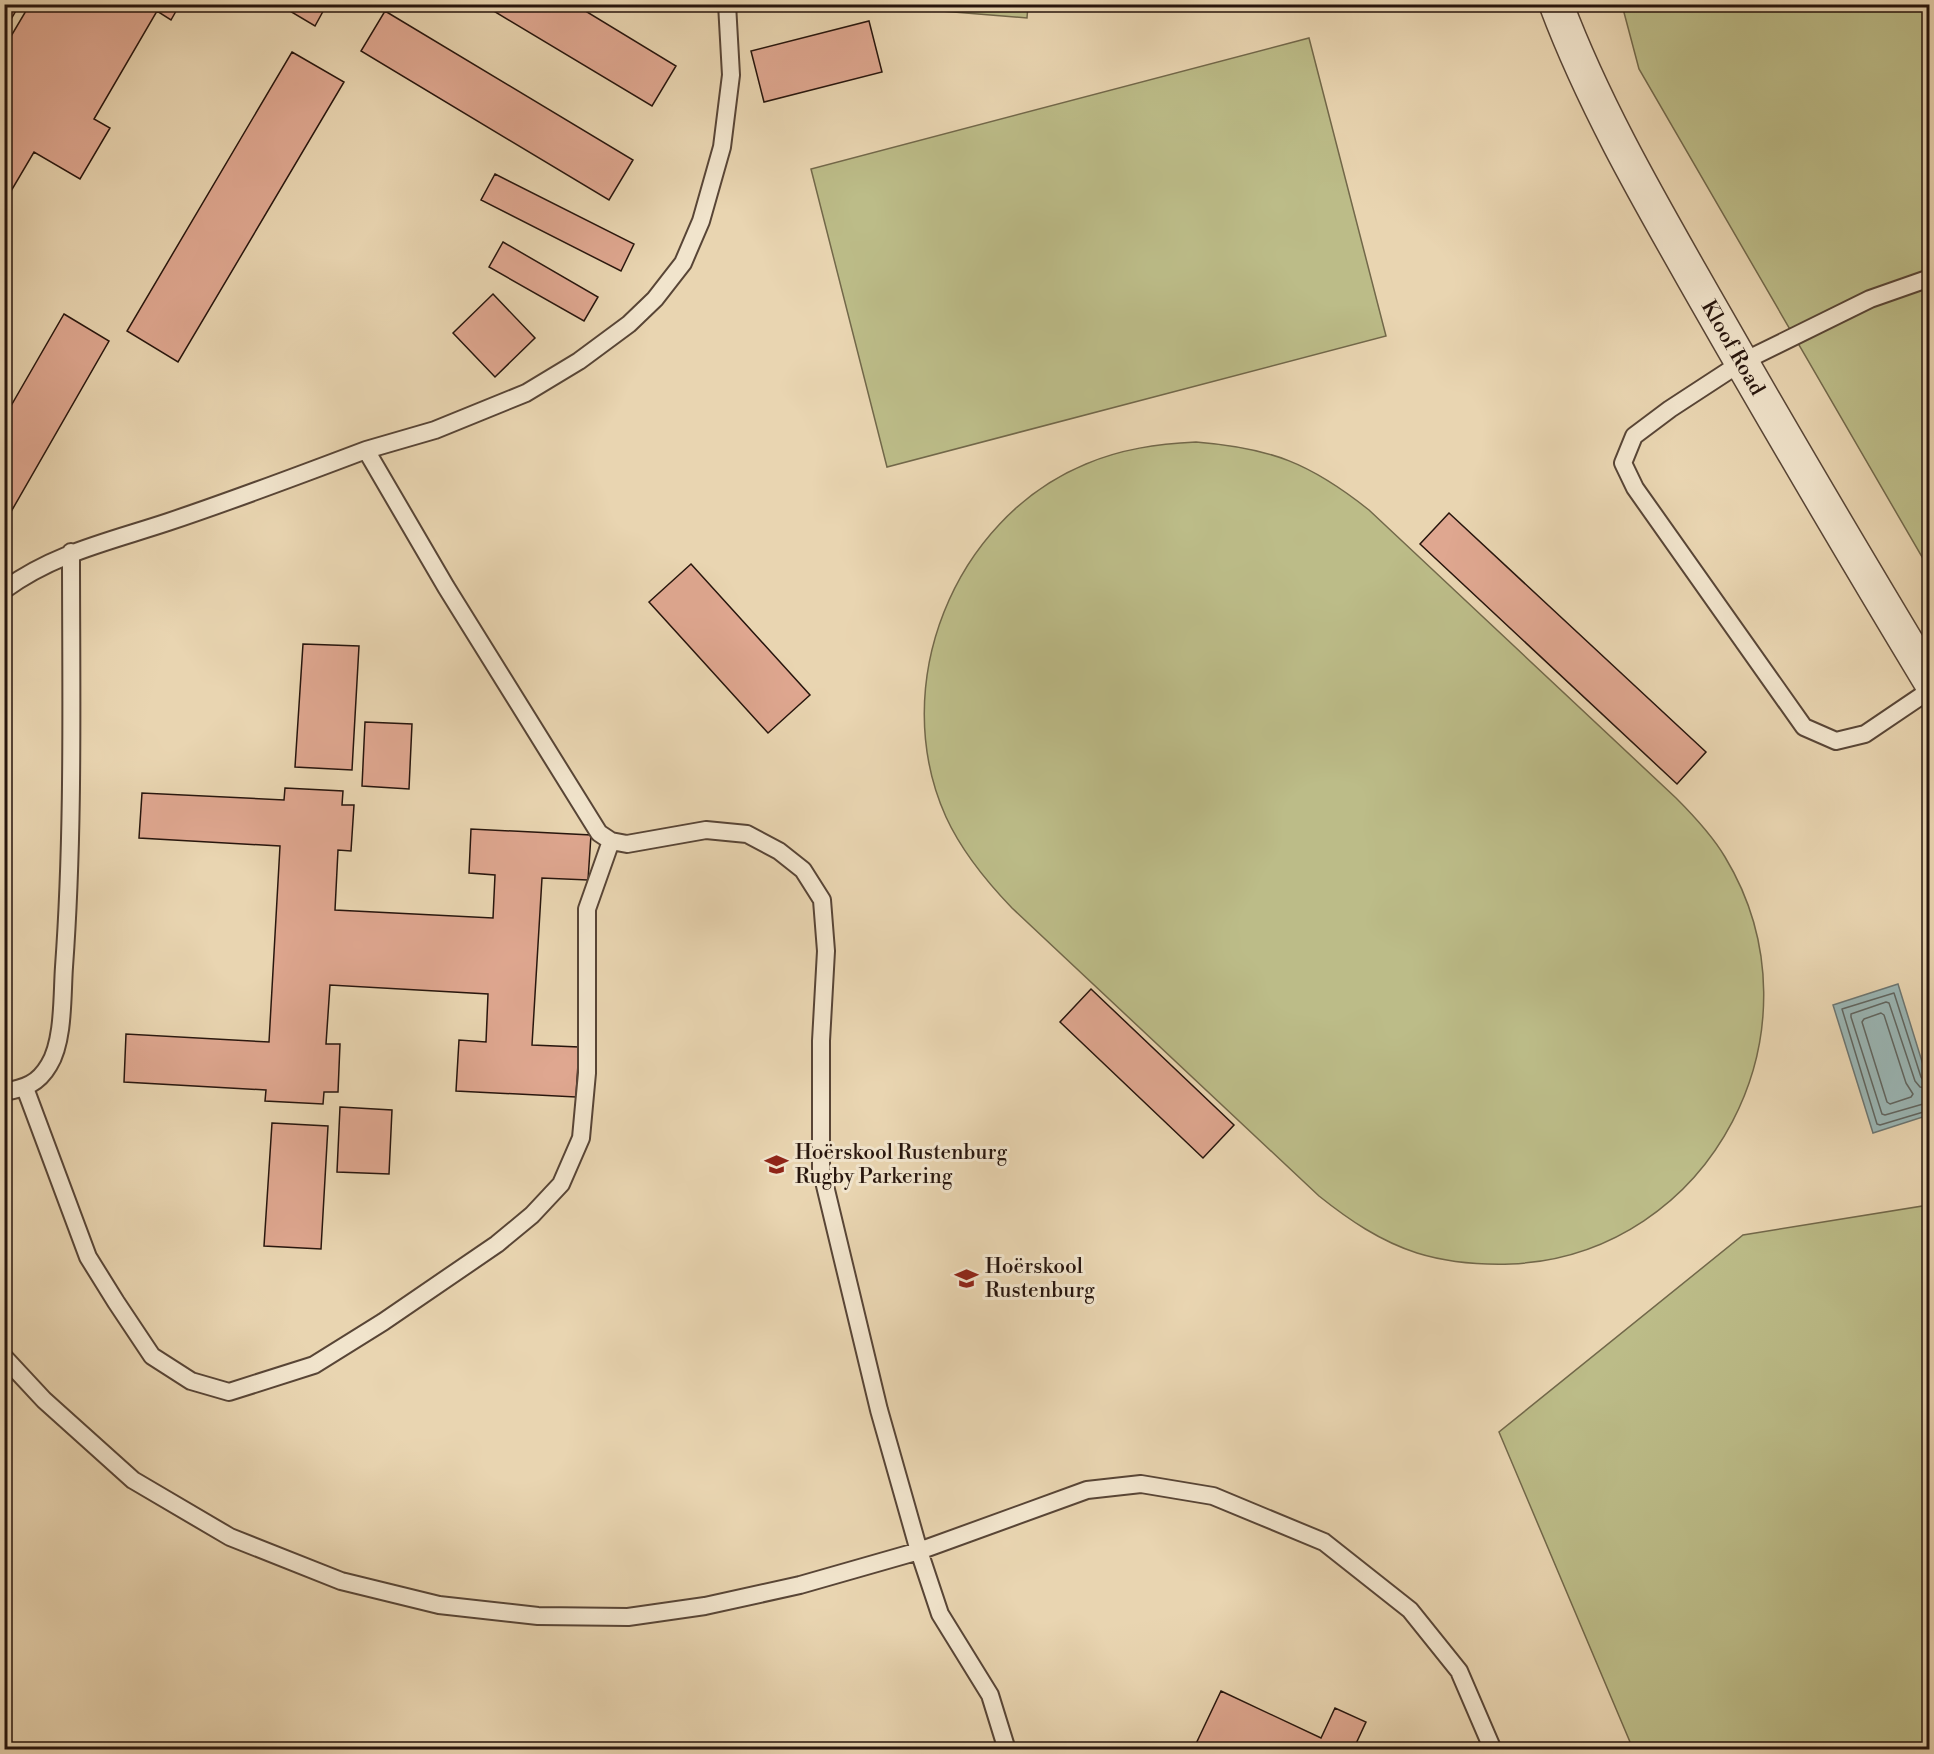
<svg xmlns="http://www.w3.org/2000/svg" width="1934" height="1754" viewBox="0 0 1934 1754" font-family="'Libre Bodoni',serif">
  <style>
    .green { fill: #bcbc88; stroke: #72684a; stroke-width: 1.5 }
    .water { fill: #9ab6b5; stroke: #6c7672; stroke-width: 1.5 }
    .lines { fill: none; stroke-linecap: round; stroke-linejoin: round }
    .shore { stroke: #606661; stroke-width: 1.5 }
    .building { fill: #dfa790; stroke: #27150d; stroke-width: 1.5 }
    .lane-casing { stroke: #584536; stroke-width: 20 }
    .street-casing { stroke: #584536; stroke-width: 36 }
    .lane { stroke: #f1e4cc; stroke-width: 16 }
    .street { stroke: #f1e4cc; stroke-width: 33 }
    .labels { text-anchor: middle; stroke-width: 6; stroke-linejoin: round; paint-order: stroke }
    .street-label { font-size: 21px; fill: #27150d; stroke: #f1e4cc }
    .poi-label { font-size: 21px; fill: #27150d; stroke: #f1e4cc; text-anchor: start }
  </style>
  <rect width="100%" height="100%" fill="#e9d5b1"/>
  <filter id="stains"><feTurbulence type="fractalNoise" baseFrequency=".00333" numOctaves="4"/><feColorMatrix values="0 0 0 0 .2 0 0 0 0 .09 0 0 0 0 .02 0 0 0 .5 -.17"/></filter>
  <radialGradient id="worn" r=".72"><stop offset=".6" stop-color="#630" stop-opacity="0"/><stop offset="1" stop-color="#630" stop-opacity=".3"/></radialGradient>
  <path class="green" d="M867,5H1028L1027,18Z
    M1622,5H1929V569L1639,69Z
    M1309,38L1386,336L887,467L811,169Z
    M1196,442C1271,448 1310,463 1369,510L1676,798C1694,816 1712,835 1725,857C1829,1029 1712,1255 1511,1264C1480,1265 1446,1262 1417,1253C1380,1241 1349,1220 1319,1196L1012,908C986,881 962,852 946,817C887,686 953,519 1086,464C1121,449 1157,444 1196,442Z
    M1929,1205V1749H1633L1499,1432L1743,1235Z"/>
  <path class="water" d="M1898,984L1929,1084V1115L1873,1133L1833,1005Z"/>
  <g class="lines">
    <path class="shore" d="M1881,1013L1884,1015L1906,1083L1913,1094L1911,1097L1890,1104L1887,1102L1862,1022L1864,1019Z
      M1930,1082L1924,1081L1921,1077L1894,993L1842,1009L1877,1124L1880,1125L1930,1110
      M1930,1089L1920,1087L1915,1081L1889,1003L1886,1002L1851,1014V1017L1882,1114L1885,1115L1930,1102"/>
  </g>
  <path class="building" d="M4,4H20L4,31Z
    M30,4H180L171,20L157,11L94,119L110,128L80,179L34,152L4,203V48Z
    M278,4H327L315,26Z
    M482,4H574L676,66L652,106Z
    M385,11L633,160L609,200L361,51Z
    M869,21L882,72L764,102L751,51Z
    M292,52L344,82L178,362L127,331Z
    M495,174L634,244L621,271L481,200Z
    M503,242L598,297L584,321L489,267Z
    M493,294L535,338L495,377L453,333Z
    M64,314L109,341L4,524V418Z
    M1449,513L1706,752L1677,784L1420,544Z
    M691,564L810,695L768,733L649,602Z
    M303,644L359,646L352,770L295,767Z
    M365,722L412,724L409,789L362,786Z
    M285,788L343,791L342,805H354L351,851L338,850L335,910L493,918L495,875L469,873L471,829L591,835L588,880L542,878L532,1045L579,1047L576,1097L456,1091L459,1040L486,1042L488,994L330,985L326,1044H340L338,1092H324L323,1104L265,1101L266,1090L124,1082L126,1034L269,1042L280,846L139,838L142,793L284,800Z
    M1091,989L1234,1125L1203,1158L1060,1022Z
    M340,1107L392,1110L389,1174L337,1172Z
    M272,1123L328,1126L321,1249L264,1246Z
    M1221,1691L1321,1738L1335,1708L1366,1722L1353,1750H1193Z"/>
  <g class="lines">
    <defs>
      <path id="lane" d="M1930,278L1870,299L1742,362L1670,409L1634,436L1623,463L1635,488L1804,727L1836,741L1865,734L1930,690
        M366,450L435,430L526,393L579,361L629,324L655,299L683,263L701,221L722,147L731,75L727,4
        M4,590C54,553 111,541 168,522C234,500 300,475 366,450L446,587L599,833L611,841L627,844L706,830L747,834L779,851L803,870L822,900L826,951L821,1041V1169L879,1410L919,1551L1087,1490L1141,1484L1213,1496L1324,1542L1410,1610L1459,1671L1493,1750
        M25,1088L88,1257L116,1302L152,1356L191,1381L229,1392L314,1365L383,1322L497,1244L532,1215L561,1184L581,1138L587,1073V909L611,841
        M4,1092C25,1088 38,1084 49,1065C64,1041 62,995 64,967C74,829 71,690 71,552
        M4,1357L44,1400L133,1480L230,1537L341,1581L439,1605L538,1616L628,1617L705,1606L800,1585L919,1551L940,1614L990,1695L1007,1750"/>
      <g id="street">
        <path id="s1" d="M1556,4C1595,108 1652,205 1706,300C1779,428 1854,555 1930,681"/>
      </g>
    </defs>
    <use href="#lane" class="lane-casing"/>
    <use href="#street" class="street-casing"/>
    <use href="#lane" class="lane"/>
    <use href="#street" class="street"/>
  </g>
  <defs>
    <symbol id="school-bare" viewBox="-9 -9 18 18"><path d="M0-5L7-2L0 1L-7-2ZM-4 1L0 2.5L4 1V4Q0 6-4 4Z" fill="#8f2418" stroke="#f1e4cc" stroke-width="2.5" paint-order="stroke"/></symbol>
    <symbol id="university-bare" viewBox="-9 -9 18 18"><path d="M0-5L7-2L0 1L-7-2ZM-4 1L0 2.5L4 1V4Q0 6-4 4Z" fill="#8f2418" stroke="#f1e4cc" stroke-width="2.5" paint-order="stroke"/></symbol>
  </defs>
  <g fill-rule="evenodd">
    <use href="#school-bare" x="760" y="1148" width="33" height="33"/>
    <use href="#university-bare" x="950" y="1262" width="33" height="33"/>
  </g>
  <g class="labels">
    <g class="street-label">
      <text dy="7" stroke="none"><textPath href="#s1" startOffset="387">Kloof Road</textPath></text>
    </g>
    <g class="poi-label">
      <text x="795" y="1159">Hoërskool Rustenburg<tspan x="795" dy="24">Rugby Parkering</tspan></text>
      <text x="985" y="1273">Hoërskool<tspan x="985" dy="24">Rustenburg</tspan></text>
    </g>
  </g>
  <rect width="1934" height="1754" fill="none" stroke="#e9d5b1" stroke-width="24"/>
  <rect x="6" y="6" width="1922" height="1742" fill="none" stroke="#27150d" stroke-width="3"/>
  <rect x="12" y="12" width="1910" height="1730" fill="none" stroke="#27150d" stroke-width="1.5"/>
  <rect width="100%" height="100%" filter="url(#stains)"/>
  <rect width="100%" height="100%" fill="url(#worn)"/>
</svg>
